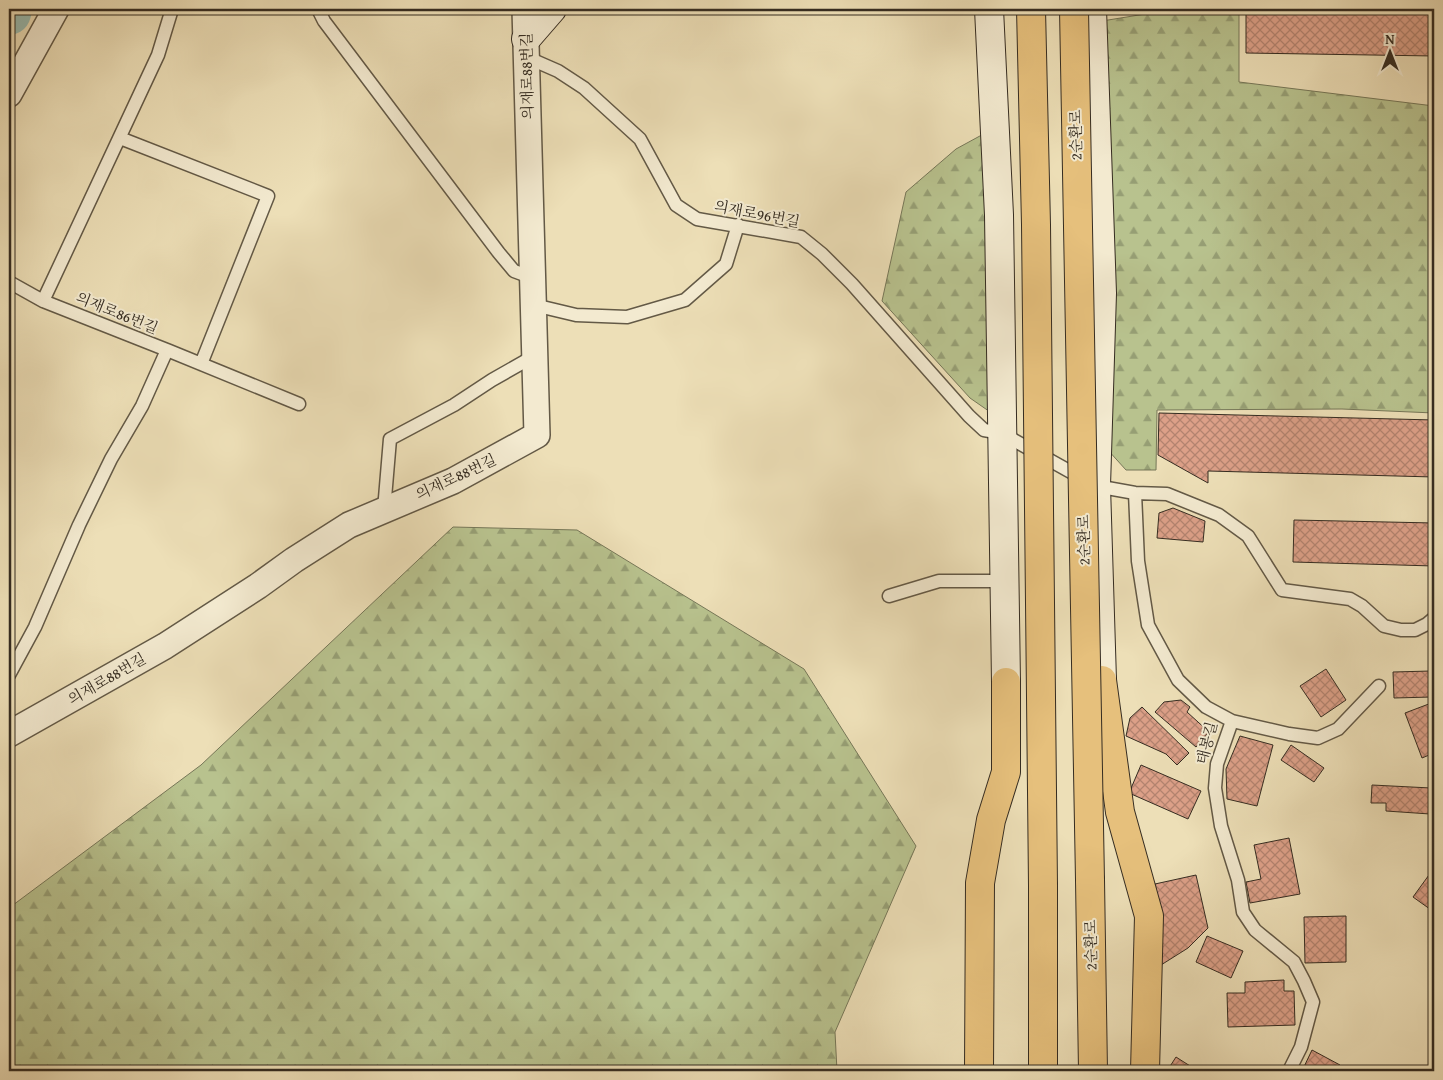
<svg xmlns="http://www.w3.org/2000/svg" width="1443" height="1080" viewBox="0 0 1443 1080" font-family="'Gentium Book Plus','Noto Serif KR',serif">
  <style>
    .forest { fill: url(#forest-firs); stroke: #767758 }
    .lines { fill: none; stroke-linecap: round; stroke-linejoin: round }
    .river { stroke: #99bcb1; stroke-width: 44 }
    .building { fill: url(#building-cross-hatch); stroke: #352c21 }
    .lane-casing { stroke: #635946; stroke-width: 15 }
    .street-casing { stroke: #635946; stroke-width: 28 }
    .secondary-casing { stroke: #352c21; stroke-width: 30 }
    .highway-casing { stroke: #352c21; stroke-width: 30 }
    .lane { stroke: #f3ead0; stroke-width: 12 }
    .street { stroke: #f3ead0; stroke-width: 25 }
    .secondary { stroke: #f3ead0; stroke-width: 28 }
    .highway { stroke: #e6c07c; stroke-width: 28 }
    .highway-bridge-casing { stroke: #352c21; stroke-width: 30; stroke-linecap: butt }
    .highway-bridge { stroke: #e6c07c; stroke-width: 28 }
    .labels { text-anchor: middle; stroke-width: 4; stroke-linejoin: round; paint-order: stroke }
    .street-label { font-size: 15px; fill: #352c21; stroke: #f3ead0 }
  </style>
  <defs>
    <pattern id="forest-firs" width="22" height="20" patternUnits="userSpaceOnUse" patternTransform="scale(1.25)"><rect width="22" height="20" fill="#b8c28e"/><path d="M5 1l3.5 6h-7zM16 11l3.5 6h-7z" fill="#969e74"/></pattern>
    <pattern id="building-cross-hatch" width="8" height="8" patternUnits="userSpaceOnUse" patternTransform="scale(1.25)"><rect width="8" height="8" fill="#dca088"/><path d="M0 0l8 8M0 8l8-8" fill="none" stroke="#b3836f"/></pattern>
  </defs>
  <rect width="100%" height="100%" fill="#eddfb7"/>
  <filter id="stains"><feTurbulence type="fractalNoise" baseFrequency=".004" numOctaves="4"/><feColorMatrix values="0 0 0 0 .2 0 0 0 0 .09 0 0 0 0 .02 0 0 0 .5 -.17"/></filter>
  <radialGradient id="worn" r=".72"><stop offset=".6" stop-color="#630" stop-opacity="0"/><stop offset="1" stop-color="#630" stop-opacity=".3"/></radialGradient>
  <path class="forest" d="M1176,9H1239V82L1434,106V413L1342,409L1157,410L1156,470H1126L1107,449L1102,21Z
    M989,131L993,414L970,398L882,301L906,192L956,149Z
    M453,527L577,530L804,669L916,846L835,1032L837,1071H9V908L201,765Z"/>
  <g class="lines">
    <path class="river" d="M9,13L10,9"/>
  </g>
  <path class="building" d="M1246,9H1434V56L1246,53Z
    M1159,413L1434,420V477L1208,471V483L1158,455Z
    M1173,508L1205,521L1203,542L1157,538L1159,513Z
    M1294,520L1434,523V566L1293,562Z
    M1326,669L1346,700L1321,717L1300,686Z
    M1431,671L1432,697L1394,698L1393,672Z
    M1181,700L1190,707L1187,712L1209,732L1196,747L1155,712L1164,702Z
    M1434,702V753L1422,758L1405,713Z
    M1142,707L1189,753L1177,765L1166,754L1126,736L1130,718Z
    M1240,736L1273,745L1257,806L1227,799L1226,769Z
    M1291,745L1324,768L1314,782L1281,760Z
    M1141,765L1201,791L1188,819L1129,793Z
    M1372,785L1431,788L1430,814L1386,811V803H1371Z
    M1289,838L1300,894L1250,903L1246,882L1261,879L1254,845Z
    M1434,868V912L1413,897Z
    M1196,875L1208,928L1188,948L1161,965V916L1155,884Z
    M1346,916V962L1305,963L1304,917Z
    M1207,936L1243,951L1231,978L1196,962Z
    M1284,980V991H1294L1295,1025L1228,1027L1227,993H1245V982Z
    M1312,1050L1340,1065L1337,1071H1302Z
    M1176,1057L1198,1071H1167Z"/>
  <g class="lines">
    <defs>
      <path id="lane" d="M318,9L324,21L499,253L514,271L533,278
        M526,57L558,71L584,88L640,139L676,205L697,219L801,237L822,254L852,284L969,416L984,430L1001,433L1096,486L1135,493L1167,494L1219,515L1248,536L1282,590L1350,599L1362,606L1384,626L1401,630H1415L1427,624L1434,618
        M120,138L268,196L201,364
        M9,282L43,301L167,350L142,406L111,459L79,525L35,627L9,675
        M43,301L158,55L172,9
        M534,305L576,315L627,317L685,300L726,264L738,225
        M167,350L299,404
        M1135,493L1138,561L1148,625L1178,680L1206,707L1232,721L1289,734L1318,738L1338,729L1379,686
        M384,510L390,439L454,405L492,380L536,355
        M889,596L939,581H992
        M1232,721L1217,764L1215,788L1221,826L1238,880L1243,912L1255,930L1294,962L1304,981L1313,1002L1301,1047L1289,1071"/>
      <path id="street" d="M9,94L56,9
        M9,734L165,646L258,586L294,560L349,525L453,481L537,435L525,9"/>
      <path id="secondary" d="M989,9L999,215L1006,682
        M1092,9L1102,293L1096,486L1102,680
        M526,39L552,9"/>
      <path id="highway" d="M1102,680L1120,812L1149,916L1145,1071
        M1090,880L1093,1071
        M979,1071L980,883L991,820L1006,772V682
        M1043,1071V886"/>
    </defs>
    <use href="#lane" class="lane-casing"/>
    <use href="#street" class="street-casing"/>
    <use href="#secondary" class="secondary-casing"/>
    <use href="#highway" class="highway-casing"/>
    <use href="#lane" class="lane"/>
    <use href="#street" class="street"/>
    <use href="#secondary" class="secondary"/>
    <use href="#highway" class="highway"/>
    <defs>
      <path id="highway-bridge" d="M1031,9L1036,225L1043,886
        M1074,9L1090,880"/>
    </defs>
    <use href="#highway-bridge" class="highway-bridge-casing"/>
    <use href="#highway-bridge" class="highway-bridge"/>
  </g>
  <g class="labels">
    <g class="street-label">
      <text transform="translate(527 76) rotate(-91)" y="5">의재로88번길</text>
      <text transform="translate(1076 135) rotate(-91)" y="5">2순환로</text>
      <text transform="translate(757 214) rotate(11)" y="5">의재로96번길</text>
      <text transform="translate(117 313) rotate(22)" y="5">의재로86번길</text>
      <text transform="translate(456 477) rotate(-25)" y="5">의재로88번길</text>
      <text transform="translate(1084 540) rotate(-91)" y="5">2순환로</text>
      <text transform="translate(107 679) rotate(-30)" y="5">의재로88번길</text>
      <text transform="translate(1207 743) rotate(-76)" y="5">태봉길</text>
      <text transform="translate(1091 945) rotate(-91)" y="5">2순환로</text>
    </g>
  </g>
  <rect width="1443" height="1080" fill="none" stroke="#eddfb7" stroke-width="30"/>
  <rect x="10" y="10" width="1423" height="1060" fill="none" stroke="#352c21" stroke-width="2.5"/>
  <rect x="15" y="15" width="1413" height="1050" fill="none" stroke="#352c21"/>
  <g transform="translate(1390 52)" stroke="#f3ead0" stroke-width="4" paint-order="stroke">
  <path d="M0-4L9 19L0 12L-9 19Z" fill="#352c21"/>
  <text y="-8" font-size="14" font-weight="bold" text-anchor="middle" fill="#352c21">N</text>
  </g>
  <rect width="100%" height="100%" filter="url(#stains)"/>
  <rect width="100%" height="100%" fill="url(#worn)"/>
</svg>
